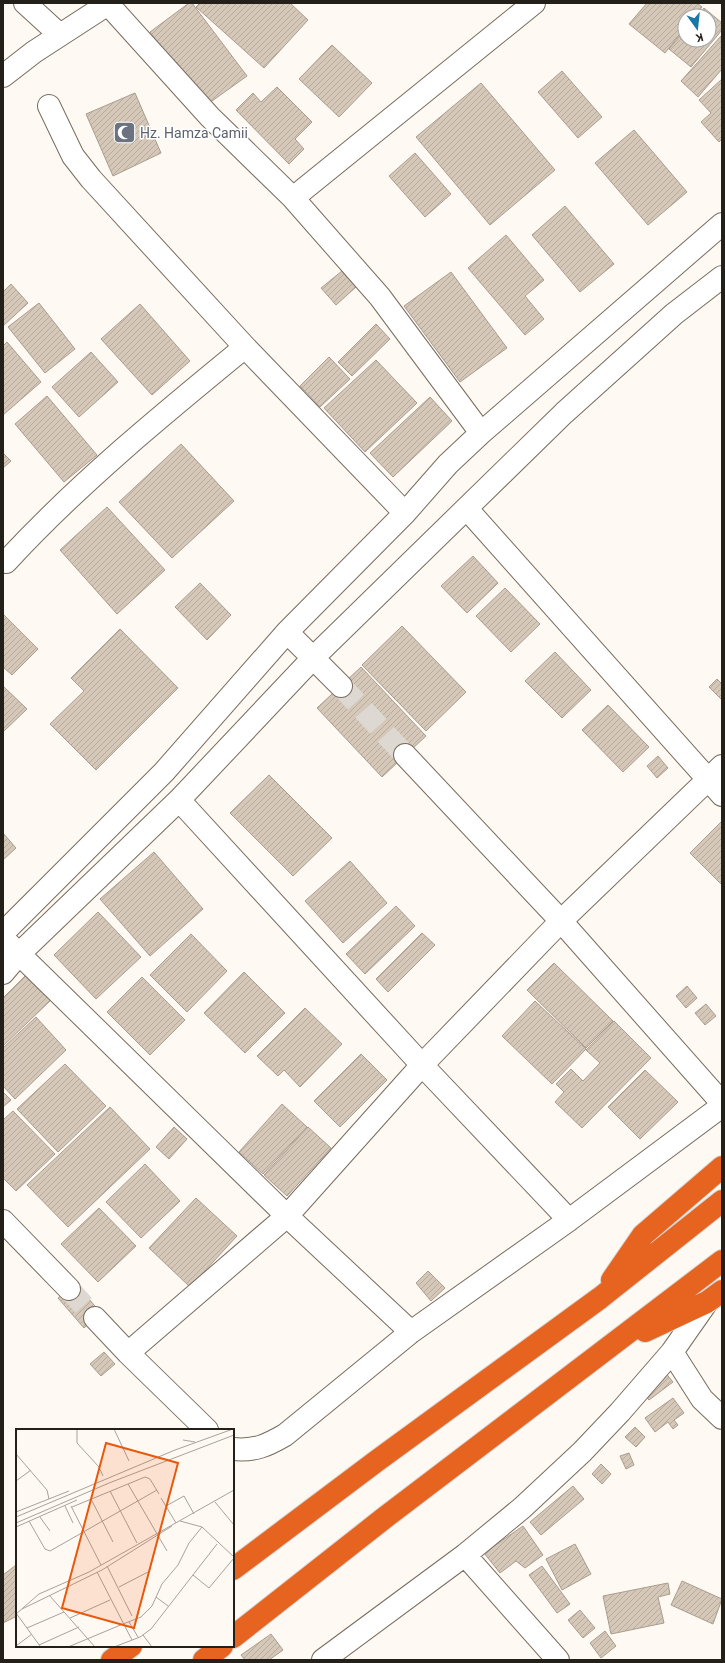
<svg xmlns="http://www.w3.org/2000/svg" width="725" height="1663" viewBox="0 0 725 1663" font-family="Roboto,sans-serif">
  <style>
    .building { fill: url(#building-hatch); stroke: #aa9d8e }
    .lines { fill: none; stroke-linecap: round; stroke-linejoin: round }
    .minor-tunnel { stroke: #ded8d2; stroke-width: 22; stroke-dasharray: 22 11; stroke-linecap: butt }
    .minor-casing { stroke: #786c5e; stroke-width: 24 }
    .highway-casing { stroke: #d7d7d6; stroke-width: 24 }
    .minor { stroke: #fff; stroke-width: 22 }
    .highway { stroke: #e6641f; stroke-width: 22 }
    .labels { text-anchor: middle; stroke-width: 3; stroke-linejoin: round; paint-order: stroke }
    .worship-label { font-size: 14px; fill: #5b616d; stroke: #fff; text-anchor: start }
    .inset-road { fill: none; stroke: #a7a29c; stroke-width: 1 }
    .view { fill: #e8590c; fill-opacity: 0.15; stroke: #e8590c; stroke-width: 2 }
    .inset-edge { fill: none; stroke: #231f19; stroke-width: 2 }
  </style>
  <defs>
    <pattern id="building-hatch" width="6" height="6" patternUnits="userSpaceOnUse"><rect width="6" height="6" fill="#d5c8b9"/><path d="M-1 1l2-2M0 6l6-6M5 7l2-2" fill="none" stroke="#b7ab9e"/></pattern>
  </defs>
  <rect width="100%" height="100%" fill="#fff9f3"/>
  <path class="building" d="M189,3H192L247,76L205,106L150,32Z
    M200,3H290L308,20L264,68L196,7Z
    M647,3H697L702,7L695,16H685V28L665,53L629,24Z
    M704,8L722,23V30L691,67L669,49L685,30V40H709V16H697Z
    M721,36L722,69L698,97L681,81Z
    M332,45L372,83L339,117L299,79Z
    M562,71L602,117L578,138L538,92Z
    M722,79V139L719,142L701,122L711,113L699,100Z
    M481,83L555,170L490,225L416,137Z
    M277,87L312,122L295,139L304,149L289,164L236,110L253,93L261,102Z
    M135,93L161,153L113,176L86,114Z
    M634,130L687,192L648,225L595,163Z
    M415,153L451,194L425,217L389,176Z
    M565,206L614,264L580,292L532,235Z
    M506,235L544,280L525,296L544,319L525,335L468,268Z
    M342,271L356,287L336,305L321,288Z
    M451,272L507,348L460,382L404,306Z
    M11,284L28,303L3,326V292Z
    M39,303L75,349L45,373L8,327Z
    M140,304L190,361L152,395L101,339Z
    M376,324L390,339L352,376L338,362Z
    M7,342L41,382L3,415V346Z
    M91,352L118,382L79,417L52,387Z
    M329,357L350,379L320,407L300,386Z
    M376,360L417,403L365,452L324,408Z
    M47,396L97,455L64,482L15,424Z
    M430,397L452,421L393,477L370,453Z
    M181,444L234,501L172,558L119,502Z
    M3,453L11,461L3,468Z
    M107,507L165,570L117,614L60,550Z
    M473,556L498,583L467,613L441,586Z
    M200,583L231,615L207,640L175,607Z
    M505,588L540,624L511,652L476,616Z
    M3,614L38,649L12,675L3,667Z
    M402,626L466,692L426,731L362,665Z
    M120,629L178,688L96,770L50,724L84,691L71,678Z
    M555,652L591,690L562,718L525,681Z
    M361,667L426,736L382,777L317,708Z
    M717,679L722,684V700L709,687Z
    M3,686L27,709L3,732Z
    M608,705L649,747L623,772L582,730Z
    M658,756L668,768L657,778L647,766Z
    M269,775L332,838L293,876L230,813Z
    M721,822L722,823V885L690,853Z
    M3,833L16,848L3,860Z
    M154,852L203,909L150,956L100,899Z
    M350,861L387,903L343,943L305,901Z
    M396,906L415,926L365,974L346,954Z
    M98,912L141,957L96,999L54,955Z
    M422,933L435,945L388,992L376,979Z
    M191,934L227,971L187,1012L150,975Z
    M554,963L613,1021L586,1048L527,990Z
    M244,972L285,1013L245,1053L204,1013Z
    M26,975L51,1000L3,1046V998Z
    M142,977L185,1020L150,1055L107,1012Z
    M687,986L697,998L686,1008L676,996Z
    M535,1001L586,1049L552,1084L502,1036Z
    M706,1004L716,1016L705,1025L695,1013Z
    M305,1008L342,1044L300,1087L284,1070L278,1076L257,1056Z
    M36,1017L66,1050L15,1099L3,1086V1048Z
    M614,1021L651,1058L582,1128L555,1102L564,1092L556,1084L571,1069L583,1081L600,1063L586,1050Z
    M361,1054L387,1080L340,1127L314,1101Z
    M65,1064L106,1106L58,1152L17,1109Z
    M645,1070L678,1102L640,1139L608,1107Z
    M3,1092L11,1100L3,1107Z
    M282,1104L307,1127L263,1174L239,1152Z
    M110,1107L150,1149L68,1227L27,1185Z
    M13,1111L55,1154L16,1191L3,1178V1120Z
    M174,1127L187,1139L169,1159L156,1147Z
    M308,1127L331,1148L287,1196L264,1175Z
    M145,1164L180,1201L141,1238L106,1202Z
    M196,1198L237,1236L190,1287L149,1248Z
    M99,1208L136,1246L98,1282L61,1244Z
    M428,1271L445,1288L431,1301L416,1283Z
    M76,1284L101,1313L84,1328L58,1298Z
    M104,1352L115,1364L101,1376L90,1364Z
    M664,1371L673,1382L649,1400L644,1394Z
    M673,1398L684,1413L674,1420L678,1425L673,1429L668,1422L655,1432L645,1418Z
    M635,1427L645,1437L636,1447L625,1437Z
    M629,1453L634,1465L626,1469L620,1456Z
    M601,1464L611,1474L602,1484L592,1474Z
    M573,1486L584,1499L541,1535L530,1522Z
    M523,1526L543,1555L525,1568L516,1561L500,1573L484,1553Z
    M575,1544L591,1574L562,1590L546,1559Z
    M16,1565L17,1616L3,1623V1575Z
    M542,1566L570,1604L557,1613L529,1575Z
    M682,1581L722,1599L713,1624L671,1605Z
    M668,1583L670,1594L658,1597L664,1623L611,1634L603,1596Z
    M580,1610L595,1628L583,1638L568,1620Z
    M605,1631L616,1646L601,1658L590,1643Z
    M271,1634L283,1650L269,1660H245L241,1655Z"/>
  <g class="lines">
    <path class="minor-tunnel" d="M341,686L405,755
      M69,1289L95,1318"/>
    <defs>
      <path id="minor" d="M25,3L60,35
        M107,3L210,117L293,198L380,297L481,433
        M3,76L34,52L108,4
        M49,106L73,156L91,179L245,347L405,513
        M293,198L534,3
        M467,509L722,795
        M6,562C79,483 162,415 245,347
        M287,632L341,686
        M405,755L561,921L722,1103
        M179,800L422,1065L569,1220
        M3,933L164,772L287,632L405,513L448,464L481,433L722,224
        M9,944L287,1216L411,1332
        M3,973L20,953L179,800L314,657L564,413L674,314L722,277
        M3,1221L69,1289
        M95,1318L128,1353L207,1430
        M672,1352L702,1399L722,1418
        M128,1353L287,1216L422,1065L561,921L722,766
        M233,1449C255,1451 266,1446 285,1435L411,1332L569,1220L722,1106
        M465,1555L558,1660
        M323,1660L465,1555L522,1508L582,1452L620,1412L672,1352L707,1302"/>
      <path id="highway" d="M612,1280L643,1235L722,1167
        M645,1331L707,1302L722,1291
        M233,1569L378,1460L600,1298L722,1201
        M233,1637L383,1519L722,1261
        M112,1660L131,1646
        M204,1660L222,1646"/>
    </defs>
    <use href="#minor" class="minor-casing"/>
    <use href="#highway" class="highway-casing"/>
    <use href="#minor" class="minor"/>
    <use href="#highway" class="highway"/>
  </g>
  <defs>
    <symbol id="mosque-square" viewBox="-11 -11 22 22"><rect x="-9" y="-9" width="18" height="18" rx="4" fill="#6b7280" stroke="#fff"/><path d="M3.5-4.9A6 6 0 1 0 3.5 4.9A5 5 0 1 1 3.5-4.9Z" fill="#fff"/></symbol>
  </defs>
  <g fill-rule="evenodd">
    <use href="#mosque-square" x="112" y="120" width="25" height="25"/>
  </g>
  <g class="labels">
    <g class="worship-label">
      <text x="140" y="138">Hz. Hamza Camii</text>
    </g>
  </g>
  <g transform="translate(16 1429)">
    <rect width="218" height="218" fill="#fff9f3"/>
    <path class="inset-road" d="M61,0V14L83,38L87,47M98,0L113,32M167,11L179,13M0,25L31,61L33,70M0,52L15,41M112,55L151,122M94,62L121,114M145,69L160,94M75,70L97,113M199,73L218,96M49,77L57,94M55,77L85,136M150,77L168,67L178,85M56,78L129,48L134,50L143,65M0,83L53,62M0,88L159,21L217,0M24,88L34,102M13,92L29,120L34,122L141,61M164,92L186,98L218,128M0,94L93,54L218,6M0,98L61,71M91,137L116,187M81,143L116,211M177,146L193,159L218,129M103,158L132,143M33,166L79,218M140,168L152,177M6,180L86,141L156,97M0,184L24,217M0,185L23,165L73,143L218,61M54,189L94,171M113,193L122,208M107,195L125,188L136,177L146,155L162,136L173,114L186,98M11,199L48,183M127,206L136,218M23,216L63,198M0,217L16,205M52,218L107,195M98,218L124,208L135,200L201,115"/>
    <path class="view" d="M90,14L162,34L118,199L46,179Z"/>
    <rect width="218" height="218" class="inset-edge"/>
  </g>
  <rect width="725" height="1663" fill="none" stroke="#231f19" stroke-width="8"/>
  <g transform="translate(697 28) rotate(165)"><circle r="19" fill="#ffffff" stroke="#a7a5a3"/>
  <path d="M0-3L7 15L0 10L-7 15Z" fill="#1978a5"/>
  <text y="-6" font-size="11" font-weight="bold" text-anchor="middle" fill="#231f19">K</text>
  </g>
</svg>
